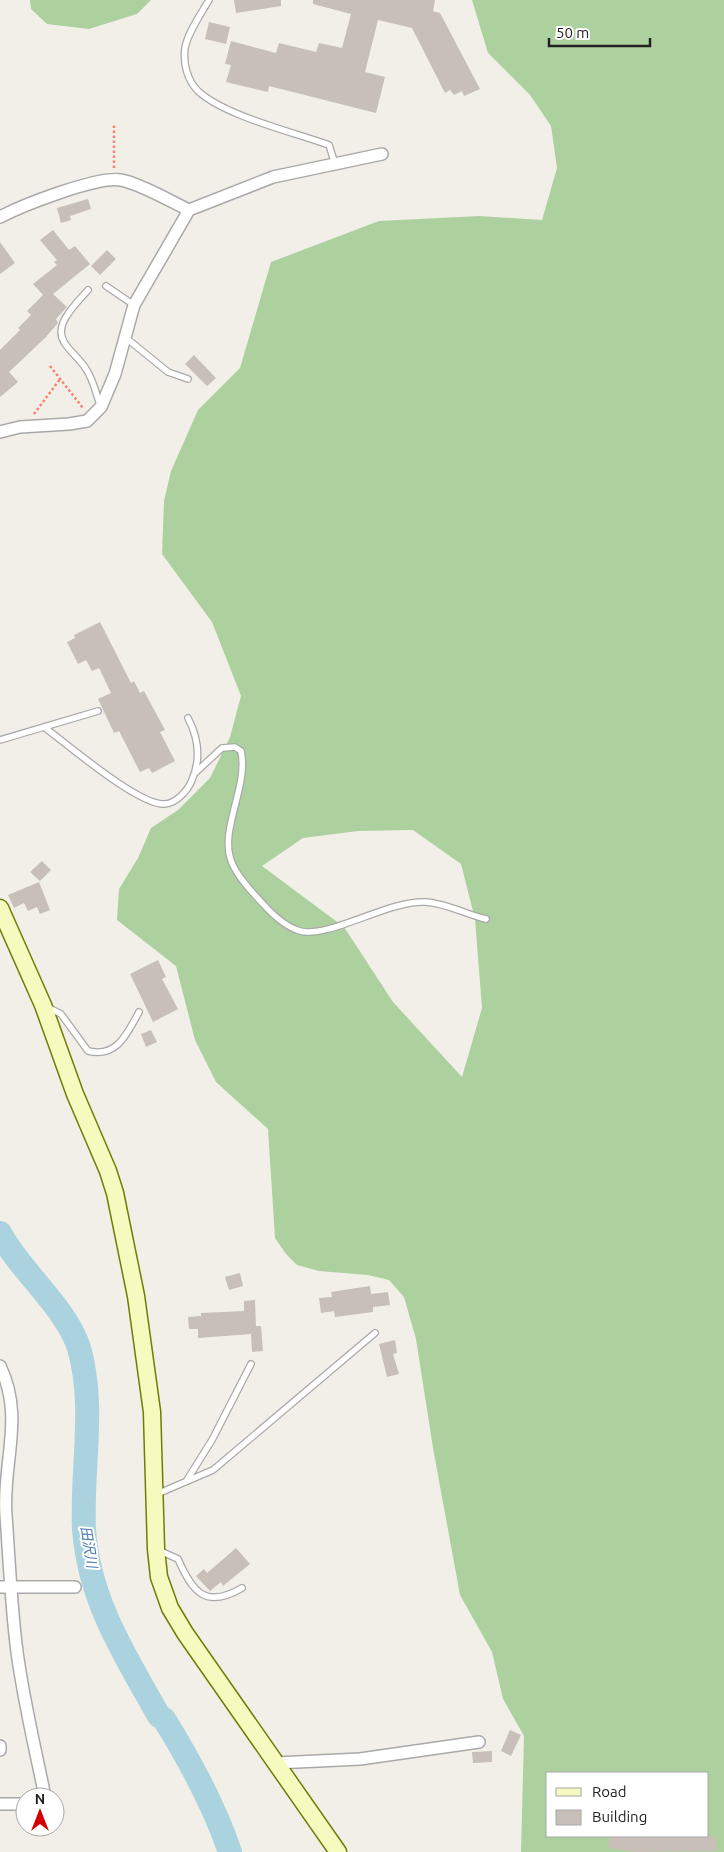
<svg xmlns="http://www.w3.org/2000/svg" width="724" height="1852" viewBox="0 0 724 1852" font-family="Ubuntu,'Noto Sans JP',sans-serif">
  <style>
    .forest { fill: #add19e; fill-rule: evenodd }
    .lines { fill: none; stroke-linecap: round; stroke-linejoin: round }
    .river { stroke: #aad3df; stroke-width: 24 }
    .building { fill: #c7bfb8 }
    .lane-casing { stroke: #a9a9a9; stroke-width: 8 }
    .street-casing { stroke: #a9a9a9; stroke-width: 14 }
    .secondary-casing { stroke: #707d05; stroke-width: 19 }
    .path { stroke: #fa8072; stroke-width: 2.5; stroke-dasharray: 2.5 2.5; stroke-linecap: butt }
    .lane { stroke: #fff; stroke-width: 5.5 }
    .street { stroke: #fff; stroke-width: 11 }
    .secondary { stroke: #f7fabf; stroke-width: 16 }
    .labels { text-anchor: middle; stroke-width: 4; stroke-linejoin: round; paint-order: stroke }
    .water-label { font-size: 14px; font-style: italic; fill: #4a7aab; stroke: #fff }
  </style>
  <rect width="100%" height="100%" fill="#f2efe9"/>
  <path class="forest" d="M30,0H151L137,14L89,29L47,24L31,9Z
    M472,0H724V1852H521L524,1736L503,1699L492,1652L460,1595L433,1448L416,1339L404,1297L389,1280L368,1275L319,1271L297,1265L286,1254L275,1238L268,1129L216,1082L195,1040L176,966L117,920L119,889L138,858L151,828L178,810L210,778L230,737L241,696L212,622L162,554L164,501L171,471L198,410L240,368L271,262L379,221L479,216L542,220L557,168L551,126L530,95L488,53ZM413,830L461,864L475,919L482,1008L462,1077L393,1002L344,927L262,866L303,838L358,831ZM548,1773H708V1836H548Z"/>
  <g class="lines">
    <path class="river" d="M0,1233C20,1271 66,1307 79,1348C96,1408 81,1468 84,1529C89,1601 125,1655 159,1716L164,1719C190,1761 214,1805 230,1852"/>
  </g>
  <path class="building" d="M234,0H281V6L236,13Z
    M313,0H435L433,11L440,13L480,89L464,96L462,91L454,95L450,90L445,93L412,28L378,20L365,72L385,77L376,113L269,86L268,92L226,82L231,65L225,64L231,41L276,53L279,43L316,52L319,43L342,48L351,14L313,4Z
    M209,22L230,27L226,44L205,39Z
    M88,199L91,209L70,216L71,220L61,223L57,208Z
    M53,230L69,250L75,246L90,264L53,294L67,307L56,319L58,323L45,338L9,372L18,382L0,397V350L20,330L18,328L31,315L27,311L43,295L33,284L57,265L54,262L57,260L40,240Z
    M0,242L15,263L0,274Z
    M107,250L116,259L100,275L91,266Z
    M194,355L216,378L207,386L185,364Z
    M100,622L131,683L134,681L140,693L144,691L165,730L160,732L175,761L152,773L149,768L140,772L119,731L114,733L98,699L111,693L99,668L92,671L86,660L78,664L67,642L75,638L74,635Z
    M42,861L51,870L40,881L30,872Z
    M39,882L50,910L40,914L37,907L28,911L24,903L14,908L8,895Z
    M158,960L166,977L162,979L178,1009L153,1022L130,974Z
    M151,1030L157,1042L146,1047L141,1034Z
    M240,1273L243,1286L229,1290L225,1277Z
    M370,1286L371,1294L388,1292L390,1305L373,1307V1312L335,1317L334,1311L321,1313L319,1298L332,1297L331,1292Z
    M255,1300L256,1326H261L263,1351L252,1352L251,1334L198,1338V1329H189L188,1317L201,1316V1313L244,1311V1301Z
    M395,1340L397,1353L393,1354L399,1374L387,1377L379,1344Z
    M236,1548L250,1564L223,1586L221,1582L210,1591L196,1576L204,1569L207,1573Z
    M510,1730L521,1735L511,1756L501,1751Z
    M492,1751V1762L473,1763L472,1752Z
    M610,1836L646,1838L663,1836H715L717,1851L635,1852L608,1848Z"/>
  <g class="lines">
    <defs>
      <path id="lane" d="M209,0C201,14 188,32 185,48C183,63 187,80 198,91C225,116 293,132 329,145L335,164
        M106,286L134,305
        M88,290C77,303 53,324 64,342C70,352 80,359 86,369C93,379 96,393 100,405
        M125,337L168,372L188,379
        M44,727C67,744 139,806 165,804C177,803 188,790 192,780C201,759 198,737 188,718
        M0,740L98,711
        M195,773L222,748L235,747L241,751C249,787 218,831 232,863C239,879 253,893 264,905C274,916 286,927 300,931C328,939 389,900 425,902C446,903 465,914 486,919
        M47,1007L61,1014L88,1051C117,1058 127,1034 139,1012
        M187,1480L212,1440L251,1364
        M157,1494L213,1470L375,1333
        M158,1550L178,1559C193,1593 206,1609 242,1588"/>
      <path id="street" d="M0,217C23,205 97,176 121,180C139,183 172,202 189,210
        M0,432L20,427L69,424L87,421L101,407L115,374L134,305L189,210L273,177L382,154
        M0,1366C25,1418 2,1462 6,1515C9,1558 11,1601 16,1644C22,1695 35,1747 45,1797
        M0,1587H75
        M0,1746V1750
        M276,1763L360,1759L479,1742
        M0,1804H25"/>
      <path id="secondary" d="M0,908L43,1005L75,1094L108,1171L115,1193L136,1296L152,1412L156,1549L159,1577L170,1608L185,1633L338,1852"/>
    </defs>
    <use href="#lane" class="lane-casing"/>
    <use href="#street" class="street-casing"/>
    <use href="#secondary" class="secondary-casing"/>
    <path class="path" d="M114,168V123
      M50,366L83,408
      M34,414L60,379"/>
    <use href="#lane" class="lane"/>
    <use href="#street" class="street"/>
    <use href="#secondary" class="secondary"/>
  </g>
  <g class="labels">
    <g class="water-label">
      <text transform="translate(89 1547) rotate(81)" y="5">田沢川</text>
    </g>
  </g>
  <rect x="546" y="1772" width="162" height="65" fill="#ffffff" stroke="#a7a7a7"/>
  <rect x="556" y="1788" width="25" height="8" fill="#f7fabf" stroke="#a7a7a7"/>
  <text x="592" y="1797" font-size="15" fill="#222222">Road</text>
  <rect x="556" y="1810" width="25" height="15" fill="#c7bfb8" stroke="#a7a7a7"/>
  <text x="592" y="1822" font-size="15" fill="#222222">Building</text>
  <g transform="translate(40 1812)"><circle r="24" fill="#ffffff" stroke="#a7a7a7"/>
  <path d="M0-4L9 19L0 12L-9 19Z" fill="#d40000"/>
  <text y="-8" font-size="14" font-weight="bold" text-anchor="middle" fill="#222222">N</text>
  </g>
  <path d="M549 38v8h101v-8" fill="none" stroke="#222222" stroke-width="2.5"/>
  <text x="556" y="38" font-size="15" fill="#222222" stroke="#ffffff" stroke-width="4" paint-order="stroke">50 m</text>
</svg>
